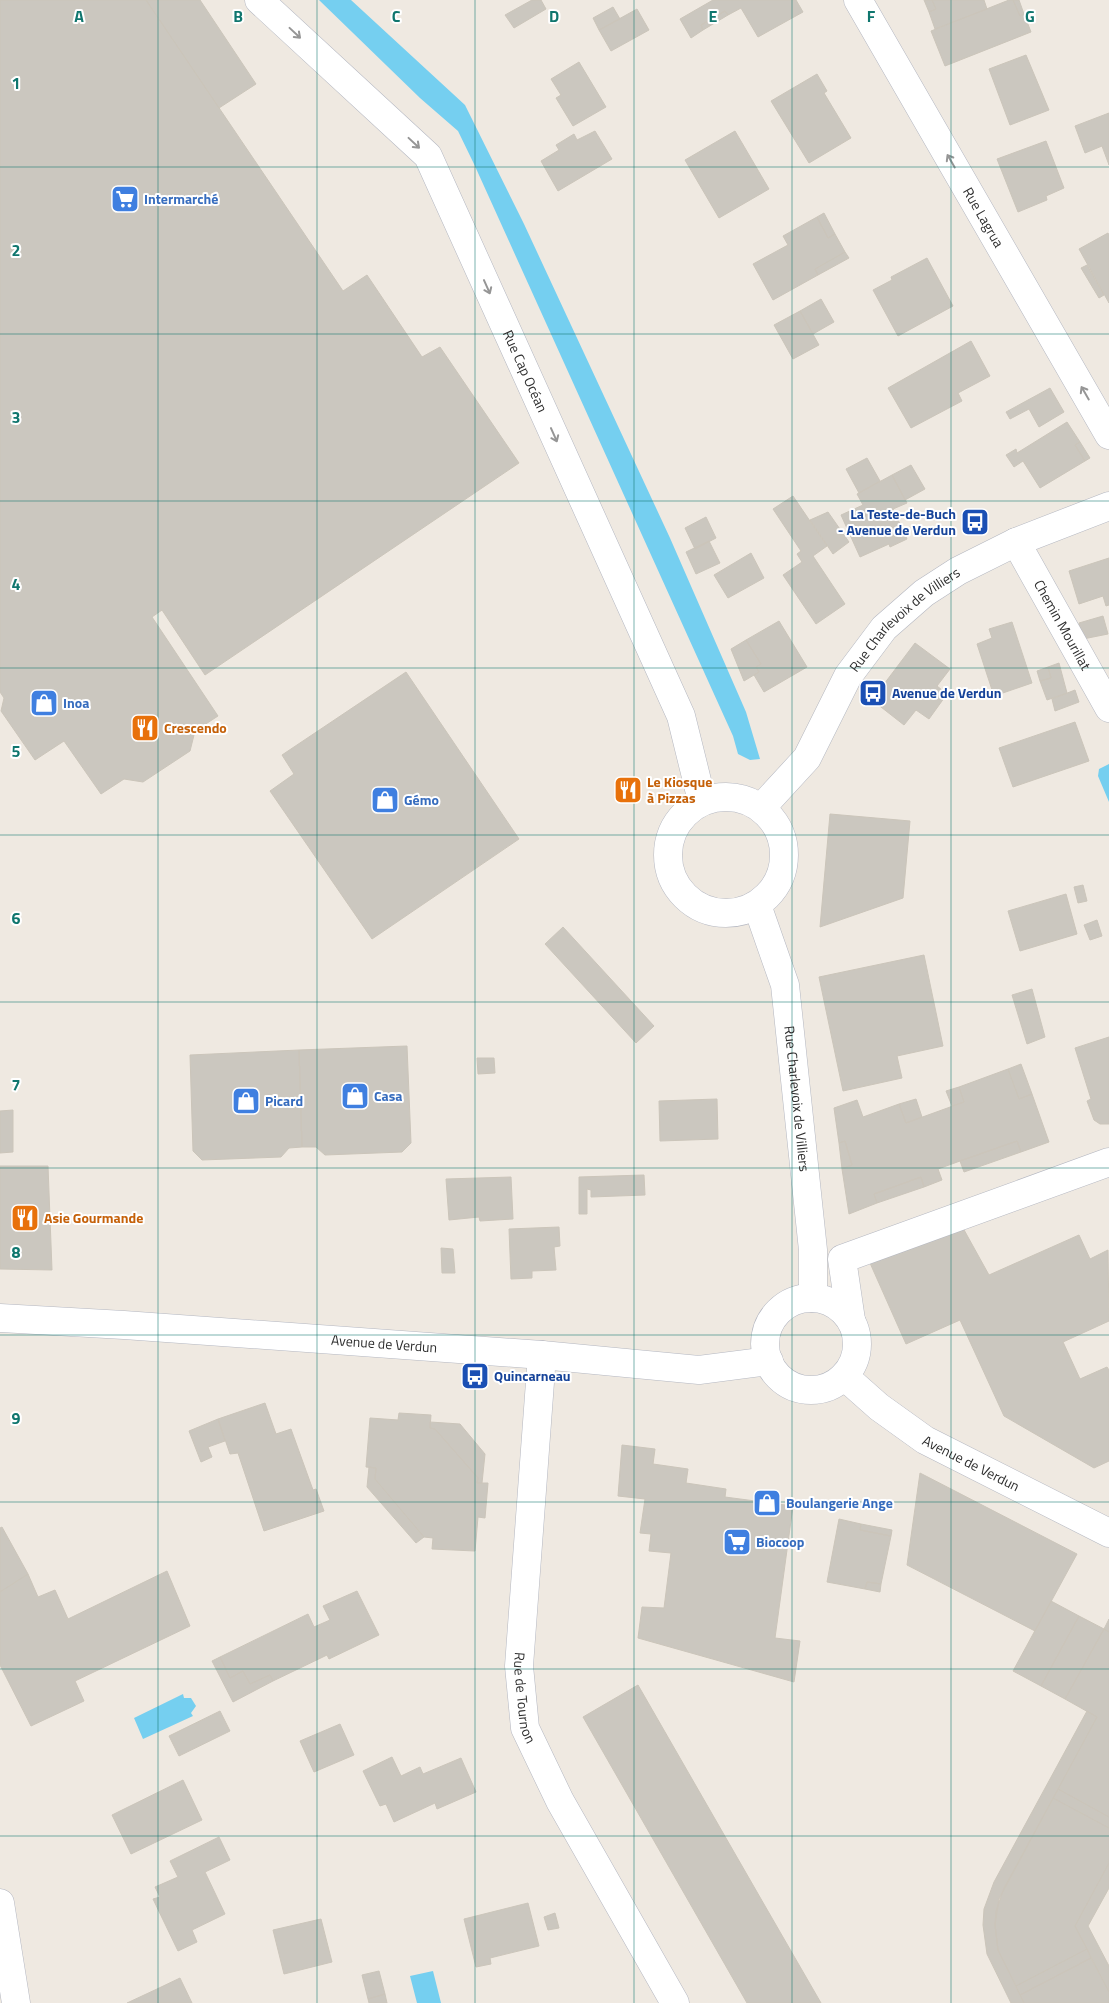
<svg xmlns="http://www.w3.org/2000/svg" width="1109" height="2003" viewBox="0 0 1109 2003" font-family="'Titillium Web',sans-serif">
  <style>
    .water { fill: #75cff0 }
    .building { fill: #cbc7bf; stroke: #cbc5ba }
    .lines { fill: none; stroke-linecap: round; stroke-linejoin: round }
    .street-casing { stroke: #b4b7c1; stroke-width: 29 }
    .secondary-casing { stroke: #b4b7c1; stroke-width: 29 }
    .street { stroke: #fff; stroke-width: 28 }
    .secondary { stroke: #fff; stroke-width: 28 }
    .oneway { stroke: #969696 }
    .grid { fill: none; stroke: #0f766e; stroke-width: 1; stroke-opacity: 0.55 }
    .labels { text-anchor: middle; stroke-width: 4; stroke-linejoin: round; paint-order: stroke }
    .shop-label { font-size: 14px; font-weight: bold; fill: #366cbe; stroke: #fff; text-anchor: start }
    .street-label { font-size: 14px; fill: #2e2e2e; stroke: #fff }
    .transit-label { font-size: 14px; font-weight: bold; fill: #164399; stroke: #fff; text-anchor: start }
    .food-label { font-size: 14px; font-weight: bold; fill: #c56008; stroke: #fff; text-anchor: start }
    .grid-label { font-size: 16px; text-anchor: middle; font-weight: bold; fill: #0f766e; stroke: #fff; stroke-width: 4; stroke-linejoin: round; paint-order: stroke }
  </style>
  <rect width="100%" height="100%" fill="#efe9e1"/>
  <path class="water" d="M319,0H351L465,105L524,224L670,538L746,712L760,759L750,760L738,754L733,736L474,164L458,131L420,98Z
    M1109,764V802L1098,776L1099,769Z
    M183,1694L184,1698H191L196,1706L191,1713L193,1716L143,1739L134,1718Z
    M433,1971L441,2003H417L410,1976Z"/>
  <path class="building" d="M0,0H146L343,291L367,275L422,357L440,347L519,463L205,675L162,610L152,617L218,716L195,731L190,751L143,782L124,779L101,794L64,741L35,760L1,711L4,698L0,692Z
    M146,0H200L256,84L219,108Z
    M532,0H541L546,9L514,28L505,15Z
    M713,0H796L803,12L758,37L741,8L728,15L725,11L701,25L703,30L691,38L680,19Z
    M924,0H932L936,9L929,12Z
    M932,0H984L987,9L935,29L929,12L936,9Z
    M1009,0H1013L1020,16L1024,14L1031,32L945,66L931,31Z
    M1013,0H1019L1024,14L1020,16Z
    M613,7L620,19L599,30L593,18Z
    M637,9L649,30L611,51L599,30Z
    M725,11L728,15L703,30L701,25Z
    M1026,55L1049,110L1010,125L989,69Z
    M579,62L606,107L573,126L556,98L561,95L551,79Z
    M817,74L827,91L824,93L851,138L809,163L771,101Z
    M1109,113V165L1102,146L1085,153L1075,126Z
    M595,131L612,159L558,191L541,161L559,150L556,145L574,134L577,140Z
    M735,131L769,189L719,218L685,160Z
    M1046,141L1064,188L1046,196L1047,200L1018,212L997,159Z
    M824,213L835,234L828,238L817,217Z
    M817,217L828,238L835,234L845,252L815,269L818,275L773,300L753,264L788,245L783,236Z
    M1108,233L1109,235V303L1079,249Z
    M845,252L849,258L818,275L815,269Z
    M927,258L953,306L898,336L873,290L892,280L891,277Z
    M1087,265L1104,295L1099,298L1081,268Z
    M821,299L834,322L813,334L800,311Z
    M800,311L819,345L793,359L774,325Z
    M971,341L990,376L958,393L962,401L911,428L888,388Z
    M1050,388L1064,412L1039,427L1029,409L1010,419L1006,412Z
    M1067,422L1080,442L1075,445L1085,461L1040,488L1023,461L1014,467L1006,455L1016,449L1017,453Z
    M1080,442L1090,458L1085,461L1075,445Z
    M867,458L880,481L859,493L846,469Z
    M911,465L925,489L905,500L892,475Z
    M892,475L907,503L893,509L907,539L890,547L889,544L860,557L841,515L863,505L857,494Z
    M793,496L827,546L813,556L845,604L816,624L783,575L802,562L797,554L801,551L773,509Z
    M828,512L849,542L833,554L810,520Z
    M706,517L716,538L695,549L685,528Z
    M709,541L720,563L696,574L686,552Z
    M751,553L764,578L728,598L714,575Z
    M1109,558V605L1106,606L1103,596L1079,604L1069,571Z
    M1103,616L1108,634L1083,639L1079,623Z
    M779,621L807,667L764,692L754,675L759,672L756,667L761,664L746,640Z
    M1012,622L1032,683L994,696L977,644L992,638L989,629Z
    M746,640L761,664L756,667L759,672L744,681L731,649Z
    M915,643L950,669L937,686L947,694L929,719L916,710L904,725L872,700Z
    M1059,663L1067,693L1047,700L1040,681L1051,678L1048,667Z
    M1048,667L1051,678L1040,681L1037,671Z
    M406,672L519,839L372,939L270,791L294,774L282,755Z
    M1075,690L1079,702L1055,711L1052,699Z
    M1075,722L1089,761L1013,787L999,748Z
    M830,814L910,821L903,898L820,927Z
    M1083,885L1087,901L1078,903L1074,887Z
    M1066,894L1077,934L1020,951L1008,911Z
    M1097,920L1102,936L1090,940L1084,925Z
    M563,927L654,1026L636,1043L545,944Z
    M924,955L943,1046L897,1056L902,1078L843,1091L819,977Z
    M1032,989L1045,1037L1027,1044L1012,995Z
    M1109,1037V1124H1100L1094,1120L1087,1101L1091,1099L1075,1048Z
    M407,1046L411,1143L402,1152L325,1155L316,1147H302L299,1050Z
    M299,1050L302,1147L289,1148L281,1157L202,1160L193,1151L190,1055Z
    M477,1058H494L495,1073L478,1074Z
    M1021,1064L1032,1094L1019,1099L1008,1069Z
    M1008,1069L1019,1099L1032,1094L1049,1142L1021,1152L1017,1141L960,1161L938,1169L942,1180L924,1187L921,1177L874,1194L877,1203L849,1214L842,1169L852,1165L845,1141L839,1143L834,1108L857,1100L863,1117L899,1104L906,1123L964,1102L959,1087Z
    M959,1087L964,1102L952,1106L946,1091Z
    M717,1099L718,1139L660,1141L659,1101Z
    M916,1099L922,1117L906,1123L899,1104Z
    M13,1110V1152L0,1153V1111Z
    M845,1141L852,1165L842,1169L839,1143Z
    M1017,1141L1021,1152L964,1172L960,1161Z
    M0,1166H48L52,1270L0,1269Z
    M644,1175L645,1195L591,1197V1190L587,1189V1214H579V1177Z
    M511,1177L513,1219L480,1221L479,1217L449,1220L446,1179Z
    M921,1177L924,1187L877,1203L874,1194Z
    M559,1227L560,1246L554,1247L556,1270L532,1271V1278L511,1279L509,1229Z
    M963,1228L989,1275L1079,1235L1090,1259L1108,1250L1109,1321L1063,1342L1080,1379L1107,1367L1109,1370V1461L1094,1468L1004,1416L960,1320L906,1344L866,1254Z
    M441,1248L453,1249L455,1273H442Z
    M265,1403L276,1434L291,1429L313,1490L316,1489L324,1511L264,1531L238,1453L230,1454L218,1419Z
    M399,1413L431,1415L430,1428L435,1429L478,1478L477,1483H488L485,1518L478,1517L475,1551L432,1549L433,1538L424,1537L375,1479L376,1468L366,1467L370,1418L398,1420Z
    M218,1419L225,1441L208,1447L212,1457L201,1462L189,1431Z
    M430,1422L460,1424L485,1454L482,1483H477L478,1478L435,1429L430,1428Z
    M622,1445L655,1449L653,1464L688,1469L686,1483L726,1489L725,1497L793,1506L775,1638L800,1641L794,1682L638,1638L642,1607L664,1608L671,1553L649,1551L651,1534L640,1533L645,1499L618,1496Z
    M369,1467L376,1468L375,1479L424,1537L416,1543L367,1487Z
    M920,1473L1077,1554L1035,1631L907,1565Z
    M839,1519L861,1524L860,1530L891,1536L881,1584L867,1582L865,1589L827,1582Z
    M861,1524L892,1530L891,1536L860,1530Z
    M2,1527L28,1574L0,1592V1528Z
    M167,1571L190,1626L75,1681L84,1701L31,1726L0,1665V1592L28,1574L38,1597L55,1590L68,1619Z
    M867,1582L881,1584L880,1592L865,1589Z
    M357,1591L379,1635L329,1659L327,1655L273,1681L270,1675L250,1684L243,1671L230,1678L220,1657L308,1614L314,1627L330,1620L323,1606Z
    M1051,1601L1079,1616L1041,1686L1013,1671Z
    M1079,1616L1104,1629L1065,1699L1041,1686Z
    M1109,1619V1632L1104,1629Z
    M1104,1629L1109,1632V1817L1058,1789L1097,1717L1065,1699Z
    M220,1657L230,1678L243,1671L250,1684L270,1675L273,1681L233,1702L212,1661Z
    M638,1685L761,1899L821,2003H747L583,1717Z
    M220,1711L230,1731L179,1756L169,1736Z
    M1087,1711L1097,1717L999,1899L995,1925L998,1950L1024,2003H1011L987,1954L983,1925L984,1909L994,1882Z
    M340,1724L354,1755L314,1772L300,1741Z
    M392,1757L401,1776L420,1767L423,1774L461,1758L476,1792L437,1809L435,1803L394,1822L386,1804L380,1806L363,1771Z
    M183,1780L202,1820L131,1854L112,1815Z
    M1058,1789L1109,1817V1828L1053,1798Z
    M1053,1798L1109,1828V1863L1075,1926L1087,1949L1016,1986L998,1950L995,1925L996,1911L1004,1888Z
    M219,1837L230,1860L205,1872L225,1914L192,1930L197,1942L178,1951L153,1899L160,1897L155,1887L178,1877L170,1861Z
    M1109,1863V1888L1088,1926L1109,1966V1992L1075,1926Z
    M528,1903L539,1946L490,1958L491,1964L476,1967L464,1919Z
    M555,1913L559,1928L548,1930L544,1917Z
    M321,1919L332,1962L284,1974L273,1930Z
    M1087,1949L1091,1958L1020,1995L1016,1986Z
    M1091,1958L1109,1992V2003H1024L1020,1995Z
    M379,1971L385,1994L368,1999L362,1975Z
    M180,1978L192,2003H127L157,1989Z
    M385,1994L387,2003H369L368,1999Z"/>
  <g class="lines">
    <defs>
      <g id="street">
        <path id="s1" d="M259,0L428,156L681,716L702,801"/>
        <path id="s2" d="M858,0L1109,435"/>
        <path id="s3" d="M1016,542L1109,708"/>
        <circle cx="726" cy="855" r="58"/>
        <path id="s4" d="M762,807L807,758L848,676L884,628L924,593L958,571L1016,542L1109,506"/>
        <path id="s5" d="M757,905L785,985L813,1250V1298"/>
        <path d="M851,1320L842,1259L1109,1162"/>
        <path id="s6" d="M542,1355L519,1666L525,1728L560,1801L675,2003"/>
      </g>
      <g id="secondary">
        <circle cx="811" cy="1344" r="46"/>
        <path id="s7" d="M0,1318L124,1325L542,1355L699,1370L769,1361"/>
        <path id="s8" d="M844,1376L879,1407L925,1440L1109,1533"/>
        <path d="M0,1903L16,2003"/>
      </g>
    </defs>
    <use href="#street" class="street-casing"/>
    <use href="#secondary" class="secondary-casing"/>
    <use href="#street" class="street"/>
    <use href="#secondary" class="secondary"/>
  </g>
  <defs><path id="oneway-shaft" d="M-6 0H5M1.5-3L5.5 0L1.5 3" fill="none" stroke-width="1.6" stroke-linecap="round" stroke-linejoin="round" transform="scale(1.25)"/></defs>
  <g class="oneway">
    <use href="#oneway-shaft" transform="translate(295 33) rotate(43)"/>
    <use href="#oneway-shaft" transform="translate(414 143) rotate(43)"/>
    <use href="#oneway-shaft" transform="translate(951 161) rotate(-120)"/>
    <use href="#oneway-shaft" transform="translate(487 287) rotate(66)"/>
    <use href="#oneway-shaft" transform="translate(1085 393) rotate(-120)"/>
    <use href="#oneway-shaft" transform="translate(554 435) rotate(66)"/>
  </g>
  <path class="grid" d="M158,0V2003M317,0V2003M475,0V2003M634,0V2003M792,0V2003M951,0V2003M0,167H1109M0,334H1109M0,501H1109M0,668H1109M0,835H1109M0,1002H1109M0,1168H1109M0,1335H1109M0,1502H1109M0,1669H1109M0,1836H1109"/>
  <defs>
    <symbol id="supermarket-square" viewBox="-11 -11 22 22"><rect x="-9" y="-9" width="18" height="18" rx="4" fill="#3f7fe0" stroke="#fff"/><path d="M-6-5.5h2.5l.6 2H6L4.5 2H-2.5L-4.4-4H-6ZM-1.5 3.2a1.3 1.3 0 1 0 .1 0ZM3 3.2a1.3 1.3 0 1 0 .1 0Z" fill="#fff"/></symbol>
    <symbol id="bus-square" viewBox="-11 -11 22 22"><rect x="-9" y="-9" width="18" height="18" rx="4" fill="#1a4fb4" stroke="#fff"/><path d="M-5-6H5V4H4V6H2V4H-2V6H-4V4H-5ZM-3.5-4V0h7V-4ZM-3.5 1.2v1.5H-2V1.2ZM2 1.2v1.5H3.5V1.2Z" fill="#fff"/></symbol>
    <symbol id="shop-square" viewBox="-11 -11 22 22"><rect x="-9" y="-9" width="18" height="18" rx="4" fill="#3f7fe0" stroke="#fff"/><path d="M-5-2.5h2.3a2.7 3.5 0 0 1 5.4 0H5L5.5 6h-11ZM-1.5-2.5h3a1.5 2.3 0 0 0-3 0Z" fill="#fff"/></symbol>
    <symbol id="restaurant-square" viewBox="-11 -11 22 22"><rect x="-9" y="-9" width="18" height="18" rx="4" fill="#e8710a" stroke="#fff"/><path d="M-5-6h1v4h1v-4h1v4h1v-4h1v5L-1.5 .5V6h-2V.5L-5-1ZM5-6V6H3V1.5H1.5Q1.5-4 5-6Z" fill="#fff"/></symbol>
  </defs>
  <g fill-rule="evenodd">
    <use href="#supermarket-square" x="109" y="183" width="32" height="32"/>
    <use href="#bus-square" x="959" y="506" width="32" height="32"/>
    <use href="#bus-square" x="857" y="677" width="32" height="32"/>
    <use href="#shop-square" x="28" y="687" width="32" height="32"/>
    <use href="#restaurant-square" x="129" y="712" width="32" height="32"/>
    <use href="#restaurant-square" x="612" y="774" width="32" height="32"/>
    <use href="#shop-square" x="369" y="784" width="32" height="32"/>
    <use href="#shop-square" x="339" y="1080" width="32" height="32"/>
    <use href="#shop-square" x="230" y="1085" width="32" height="32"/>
    <use href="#restaurant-square" x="9" y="1202" width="32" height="32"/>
    <use href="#bus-square" x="459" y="1360" width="32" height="32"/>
    <use href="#shop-square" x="751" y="1487" width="32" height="32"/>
    <use href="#supermarket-square" x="721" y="1526" width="32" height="32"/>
  </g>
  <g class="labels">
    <g class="shop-label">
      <text x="144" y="204">Intermarché</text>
      <text x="63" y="708">Inoa</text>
      <text x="404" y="805">Gémo</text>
      <text x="374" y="1101">Casa</text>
      <text x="265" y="1106">Picard</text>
      <text x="786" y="1508">Boulangerie Ange</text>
      <text x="756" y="1547">Biocoop</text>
    </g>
    <g class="street-label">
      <text dy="5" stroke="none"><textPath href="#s2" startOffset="251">Rue Lagrua</textPath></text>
      <text dy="5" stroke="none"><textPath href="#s1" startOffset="466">Rue Cap Océan</textPath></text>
      <text dy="5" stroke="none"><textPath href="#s4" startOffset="239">Rue Charlevoix de Villiers</textPath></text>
      <text dy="5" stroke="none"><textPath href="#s3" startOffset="95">Chemin Mourillat</textPath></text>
      <text dy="5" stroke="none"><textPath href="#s5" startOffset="199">Rue Charlevoix de Villiers</textPath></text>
      <text dy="5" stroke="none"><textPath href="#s7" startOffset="385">Avenue de Verdun</textPath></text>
      <text dy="5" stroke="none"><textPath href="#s8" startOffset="155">Avenue de Verdun</textPath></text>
      <text dy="5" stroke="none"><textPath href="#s6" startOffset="344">Rue de Tournon</textPath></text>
    </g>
    <g class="transit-label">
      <text x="956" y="519" text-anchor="end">La Teste-de-Buch<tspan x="956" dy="16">- Avenue de Verdun</tspan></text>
      <text x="892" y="698">Avenue de Verdun</text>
      <text x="494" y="1381">Quincarneau</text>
    </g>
    <g class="food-label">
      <text x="164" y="733">Crescendo</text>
      <text x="647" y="787">Le Kiosque<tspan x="647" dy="16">à Pizzas</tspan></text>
      <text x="44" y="1223">Asie Gourmande</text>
    </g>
  </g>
  <g class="grid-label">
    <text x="79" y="22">A</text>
    <text x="238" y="22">B</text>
    <text x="396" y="22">C</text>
    <text x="554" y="22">D</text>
    <text x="713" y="22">E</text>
    <text x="871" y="22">F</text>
    <text x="1030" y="22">G</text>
    <text x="16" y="89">1</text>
    <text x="16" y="256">2</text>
    <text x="16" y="423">3</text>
    <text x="16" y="590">4</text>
    <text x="16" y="757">5</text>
    <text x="16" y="924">6</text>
    <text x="16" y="1091">7</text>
    <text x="16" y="1258">8</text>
    <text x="16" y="1424">9</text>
  </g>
</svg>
